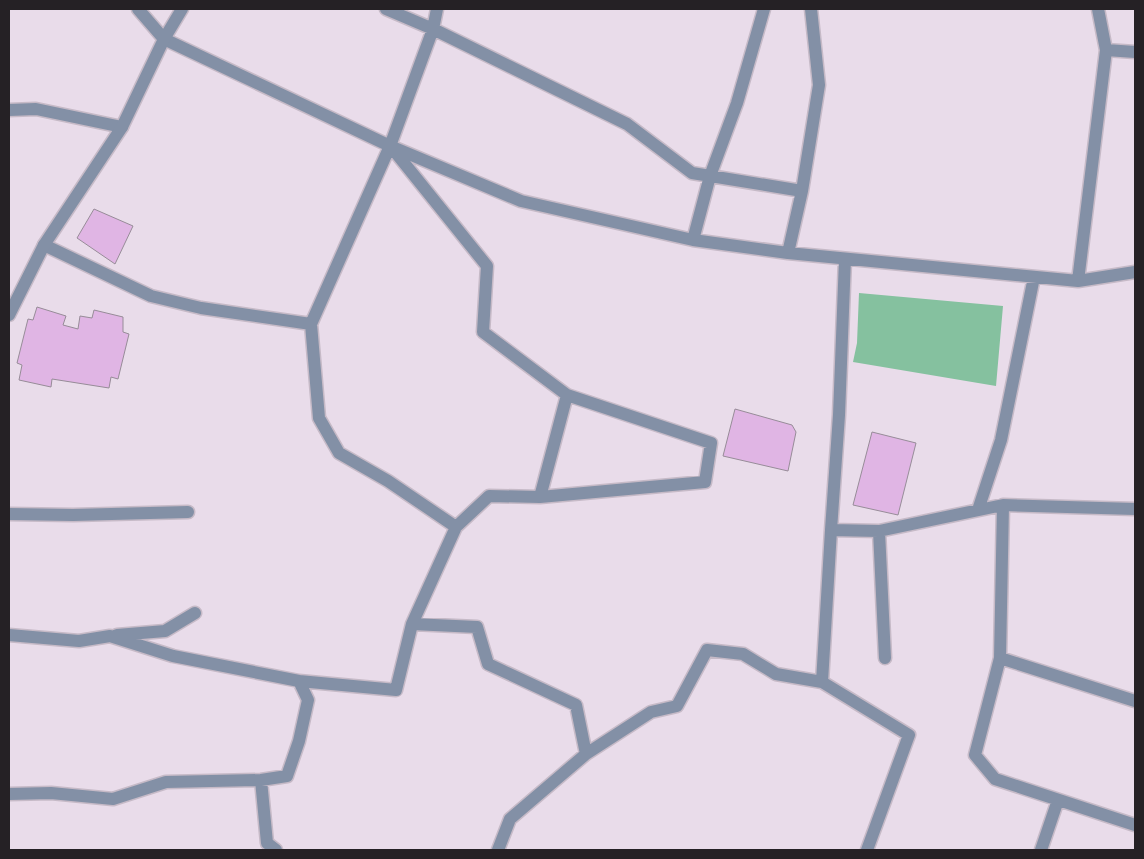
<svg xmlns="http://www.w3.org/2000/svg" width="1144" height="859" viewBox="0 0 1144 859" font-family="'Fira Sans',sans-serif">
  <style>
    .green { fill: #85c19f }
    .building { fill: #e0b5e4; stroke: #978c98 }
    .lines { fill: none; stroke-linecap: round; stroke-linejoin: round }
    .minor-casing { stroke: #c6bac7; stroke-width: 15 }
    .tertiary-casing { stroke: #c6bac7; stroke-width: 15 }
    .minor { stroke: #8390a6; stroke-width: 12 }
    .tertiary { stroke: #8390a6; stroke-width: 12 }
  </style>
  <rect width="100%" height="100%" fill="#e9dcea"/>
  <path class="green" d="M859,293L1003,306L996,386L853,362L857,343Z"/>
  <path class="building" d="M94,209L133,226L115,264L77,238Z
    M37,307L66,316L63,325L78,329L80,316L92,318L94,310L123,317V332L129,334L118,379L111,377L109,388L52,379L51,387L19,380L22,365L17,363L28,319L33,320Z
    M735,409L792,425L796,432L788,471L723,456Z
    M872,432L916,443L898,515L853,505Z"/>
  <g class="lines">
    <defs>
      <path id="minor" d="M386,9L433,29L627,124L692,173L802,191L788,253
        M164,39L390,146L521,201L693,240L788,253L1078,281L1135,272
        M1106,50L1135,52
        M9,110L36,109L122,127
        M392,148L487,266L483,332L567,395L540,497L705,482L711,443L567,395
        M802,191L819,85L811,9
        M693,240L710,176L737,103L764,9
        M44,245L151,296L201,308L311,324L319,418L339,453L388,481L456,527L412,624L396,690L299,681
        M845,259L839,415L831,530L879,531L1003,505L1135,509
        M1078,281L1106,50L1098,9
        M311,324L390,146L433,29L437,9
        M1003,505L1000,658L975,755L995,779L1135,825
        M978,510L1001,440L1034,277
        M9,514L73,515L188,512
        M456,527L489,496L540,497
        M831,530L822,682L909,735L867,850
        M879,531L885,658
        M412,624L477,627L488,664L576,705L586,754L651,712L677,706L707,650L743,654L776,674L822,682
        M9,635L79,641L110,636L173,656L299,681L308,700L299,741L287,776L261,780L166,782L113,799L51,793L9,794
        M117,635L165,631L195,613
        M1000,658L1135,701
        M261,780L267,843L276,850
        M498,850L510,819L586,754
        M1041,850L1058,800"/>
      <path id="tertiary" d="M138,9L164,39
        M9,315L44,245L122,127L164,39L182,9"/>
    </defs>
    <use href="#minor" class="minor-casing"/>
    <use href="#tertiary" class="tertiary-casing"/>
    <use href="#minor" class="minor"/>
    <use href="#tertiary" class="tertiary"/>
  </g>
  <rect width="1144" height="859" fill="none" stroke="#252125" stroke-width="20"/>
</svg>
